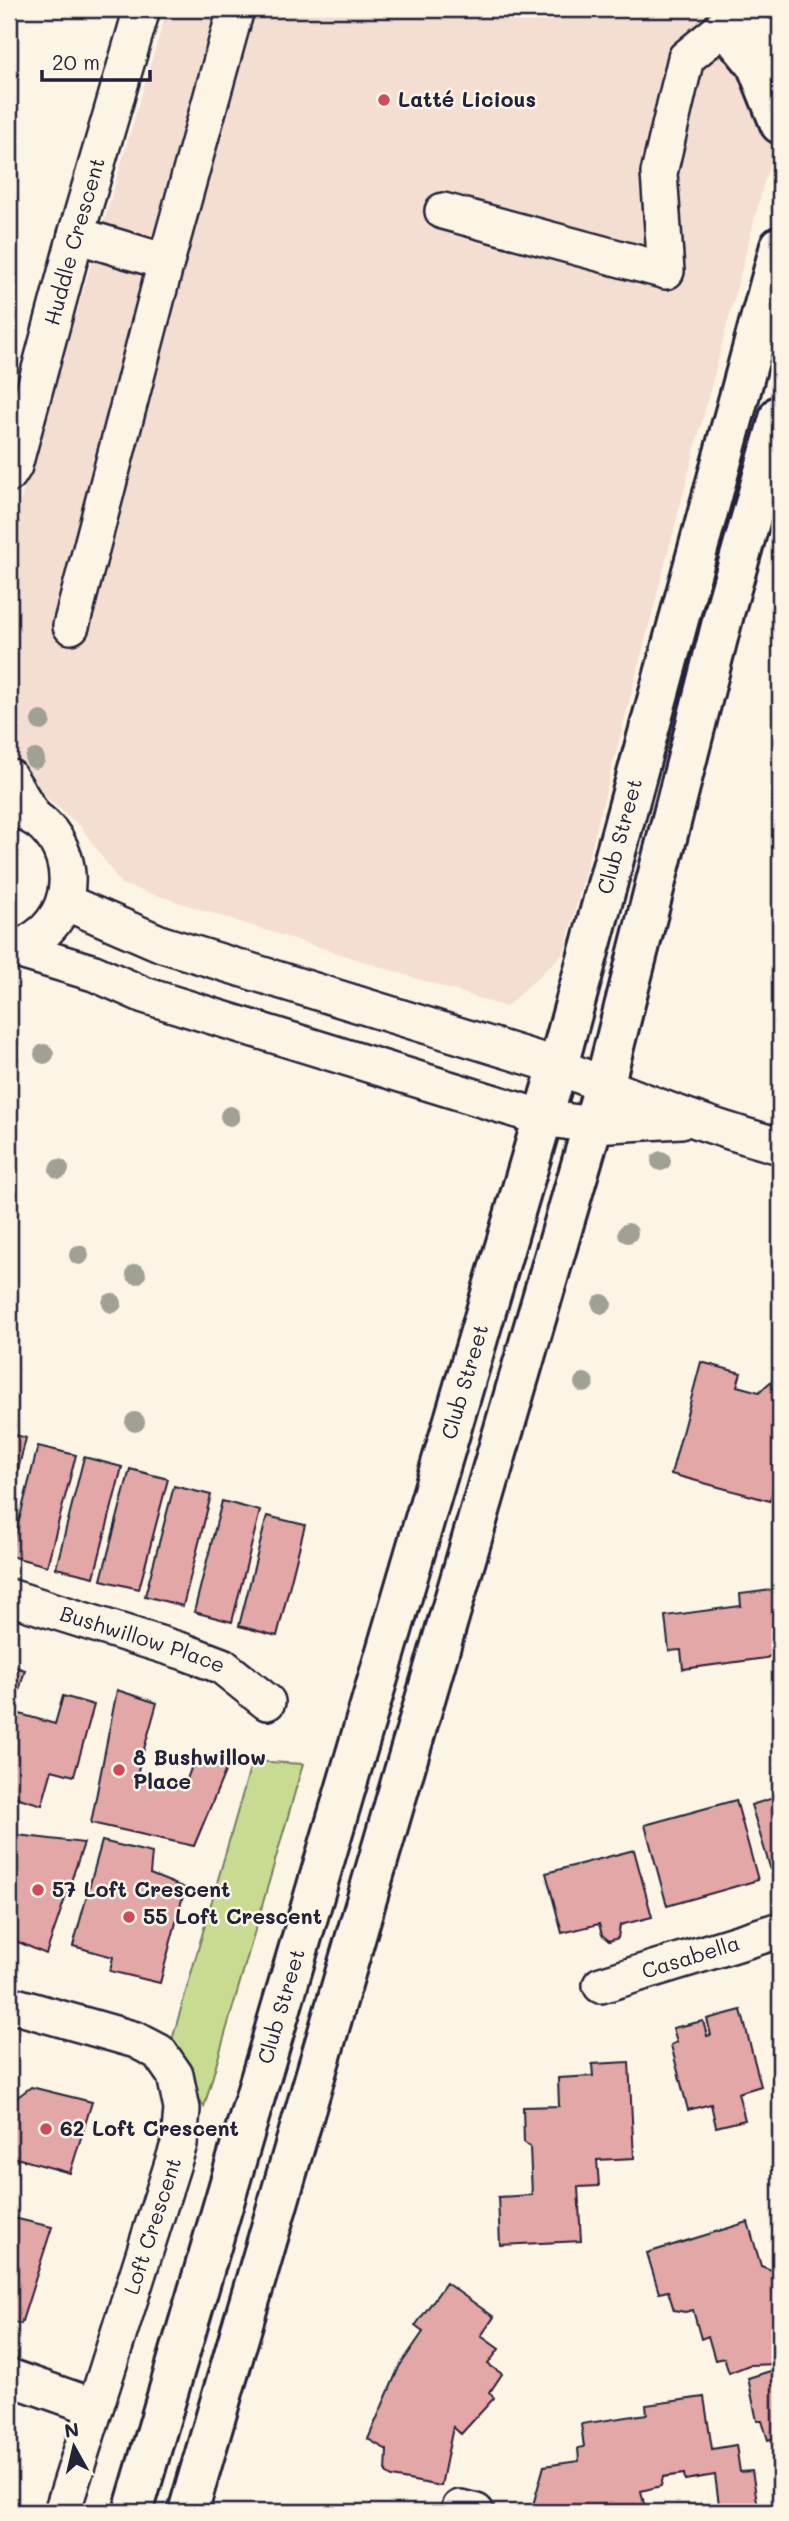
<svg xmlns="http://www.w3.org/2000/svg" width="789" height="2521" viewBox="0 0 789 2521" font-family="Mali,sans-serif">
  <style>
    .built { fill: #f4ded2 }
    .green { fill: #c9db90; stroke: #767e66; stroke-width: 2 }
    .building { fill: #e2a7a6; stroke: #22223b; stroke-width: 2 }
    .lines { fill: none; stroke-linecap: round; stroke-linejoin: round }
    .minor-casing { stroke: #22223b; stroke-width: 40 }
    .major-casing { stroke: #22223b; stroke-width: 44 }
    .minor { stroke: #fcf5e5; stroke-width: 35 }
    .major { stroke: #fcf5e5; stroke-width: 38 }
    .tree { fill: #a0a095 }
    .poi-dot { fill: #d1495b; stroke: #fcf5e5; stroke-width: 2.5 }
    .labels { text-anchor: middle; stroke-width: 5; stroke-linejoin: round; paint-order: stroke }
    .poi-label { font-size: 21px; font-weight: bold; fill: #22223b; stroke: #fcf5e5; text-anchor: start }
    .street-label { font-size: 21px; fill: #22223b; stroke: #fcf5e5 }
  </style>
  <rect width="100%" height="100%" fill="#fcf5e5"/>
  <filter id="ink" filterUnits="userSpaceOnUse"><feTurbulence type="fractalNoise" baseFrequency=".0143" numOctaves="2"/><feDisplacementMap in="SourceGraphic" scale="14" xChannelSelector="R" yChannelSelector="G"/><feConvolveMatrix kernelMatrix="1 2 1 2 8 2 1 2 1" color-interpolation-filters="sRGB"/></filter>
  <g filter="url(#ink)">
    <path class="built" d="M167,9H780V131L764,183L564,953L506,1007L121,884L81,827L9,766V540Z"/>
    <path class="green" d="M252,1761L303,1764L204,2107L170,2047Z"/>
    <path class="building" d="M701,1362L741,1373L737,1386L759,1392L774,1379L780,1381V1464L770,1501L671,1474Z
      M9,1433L26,1438L9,1506Z
      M38,1446L76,1455L47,1566L10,1556Z
      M84,1457L122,1467L94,1577L56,1568Z
      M130,1469L168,1479L139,1589L101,1580Z
      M174,1486L211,1495L183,1606L145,1596Z
      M222,1501L260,1511L232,1622L194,1612Z
      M267,1516L305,1525L277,1636L239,1626Z
      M780,1589V1652L766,1658L683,1669L681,1650L669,1651L665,1616L741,1606L740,1594Z
      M9,1665L25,1670L13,1712L55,1724L63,1696L94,1705L74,1776L52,1770L42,1805L9,1795V1766L12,1753L9,1752Z
      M117,1690L157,1703L137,1774L185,1785L195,1757L227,1767L194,1846L91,1823Z
      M780,1796V1875L773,1877L751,1805Z
      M736,1800L758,1880L667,1906L645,1825Z
      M9,1834L84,1843L46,1954L9,1938Z
      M102,1841L152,1853L150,1874L185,1888L160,1983L110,1971L113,1957L73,1946Z
      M634,1850L652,1917L620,1925L618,1938L609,1941L602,1935L599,1924L562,1933L546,1873Z
      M741,2010L761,2086L738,2093L745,2120L716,2127L711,2104L688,2110L671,2045L677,2042L673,2028L703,2021L707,2036L711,2035L707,2019Z
      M629,2062L634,2158L597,2160L599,2186L578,2187L581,2241L500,2245L498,2197L532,2195L530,2147L524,2142L523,2107L559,2106L558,2078L593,2076L592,2064Z
      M31,2087L92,2102L70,2173L9,2156V2097L15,2099Z
      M9,2217L52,2227L21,2324L9,2321Z
      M748,2222L761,2266L774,2271L780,2270V2436L768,2440L762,2421H757L748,2378L780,2368L779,2364L749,2365L729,2373L724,2358L715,2360L708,2336L701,2339L693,2310L685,2312L674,2310L668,2291L659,2293L647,2253Z
      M446,2283L494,2317L481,2336L499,2349L488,2364L502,2374L490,2392L494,2398L461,2434L453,2427L441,2486L392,2477L386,2473L387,2450L368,2439L399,2367L423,2332L415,2326Z
      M704,2397L712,2449L736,2445L740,2472L752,2471L758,2507L720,2512L715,2475L685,2480L684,2474L663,2477L661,2486L641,2491L646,2512H545L533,2505L544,2466L579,2461L578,2448L584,2447L581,2424L647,2414L646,2405Z"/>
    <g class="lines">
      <defs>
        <g id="minor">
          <path d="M443,211L666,271L659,173L686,58L725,26L780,40"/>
          <path d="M76,235L166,262"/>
          <path id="s1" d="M9,474L14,466L76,235L142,9"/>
          <path d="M71,626L166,262L236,9"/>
          <path d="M9,777L34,818"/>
          <path d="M9,808C65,818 87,890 46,930C36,939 23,948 9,949"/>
          <path d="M65,902L162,944L558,1066C630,1097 705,1126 780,1146"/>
          <path d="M14,949L94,973L144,995L543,1118L592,1125L681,1120"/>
          <path id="s2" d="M9,1597L185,1652L222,1666L267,1702"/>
          <path id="s3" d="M601,1985L780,1930"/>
          <path d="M9,2004L136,2040L159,2052L175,2075L182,2109L179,2144L62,2512"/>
          <path d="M9,2377L95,2407"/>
          <path d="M460,2508L476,2512"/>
        </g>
        <g id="major">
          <path d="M725,26L756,64L780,124"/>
          <path id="s4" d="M133,2512L558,1066L780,246"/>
          <path d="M188,2512L604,1086L725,610L780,415"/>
        </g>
      </defs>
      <use href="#minor" class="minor-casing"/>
      <use href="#major" class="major-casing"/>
      <use href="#minor" class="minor"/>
      <use href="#major" class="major"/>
    </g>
    <g class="tree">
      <circle cx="41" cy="721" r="10"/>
      <circle cx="35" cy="759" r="10"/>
      <circle cx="44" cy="1054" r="10"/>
      <circle cx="230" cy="1116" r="10"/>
      <circle cx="661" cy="1161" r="10"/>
      <circle cx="59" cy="1169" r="10"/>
      <circle cx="628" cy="1233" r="10"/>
      <circle cx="79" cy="1255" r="10"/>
      <circle cx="136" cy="1274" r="10"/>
      <circle cx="112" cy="1303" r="10"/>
      <circle cx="602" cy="1304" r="10"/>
      <circle cx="584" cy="1383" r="10"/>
      <circle cx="135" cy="1422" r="10"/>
    </g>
  </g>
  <g class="poi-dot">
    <circle cx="384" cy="100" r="7"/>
    <circle cx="119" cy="1770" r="7"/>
    <circle cx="38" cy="1890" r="7"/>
    <circle cx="129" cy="1917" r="7"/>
    <circle cx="46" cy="2129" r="7"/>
  </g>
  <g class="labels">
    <g class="poi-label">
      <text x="398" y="107">Latté Licious</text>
      <text x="133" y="1765">8 Bushwillow<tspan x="133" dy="24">Place</tspan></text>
      <text x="52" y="1897">57 Loft Crescent</text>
      <text x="143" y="1924">55 Loft Crescent</text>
      <text x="60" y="2136">62 Loft Crescent</text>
    </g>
    <g class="street-label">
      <text dy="7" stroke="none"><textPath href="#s1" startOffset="242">Huddle Crescent</textPath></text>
      <text dy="7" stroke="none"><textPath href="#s4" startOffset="1745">Club Street</textPath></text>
      <text dy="7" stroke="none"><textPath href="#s4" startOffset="1178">Club Street</textPath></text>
      <text dy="7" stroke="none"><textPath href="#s2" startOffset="140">Bushwillow Place</textPath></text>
      <text dy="7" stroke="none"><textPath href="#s3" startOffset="94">Casabella</textPath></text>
      <text dy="7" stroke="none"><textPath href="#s4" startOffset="527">Club Street</textPath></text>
      <text transform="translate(153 2226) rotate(-72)" y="7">Loft Crescent</text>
    </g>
  </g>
  <rect width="789" height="2521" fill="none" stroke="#fcf5e5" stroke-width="35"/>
  <rect x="18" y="18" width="754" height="2486" fill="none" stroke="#22223b" stroke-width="2.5" filter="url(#ink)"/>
  <g transform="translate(74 2447) rotate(352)" stroke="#fcf5e5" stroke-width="5" paint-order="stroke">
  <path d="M0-5L12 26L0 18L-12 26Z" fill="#22223b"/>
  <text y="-10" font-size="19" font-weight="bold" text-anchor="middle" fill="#22223b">N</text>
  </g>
  <path d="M42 70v10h108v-10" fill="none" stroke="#22223b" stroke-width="3.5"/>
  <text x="52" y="70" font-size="21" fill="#22223b" stroke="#fcf5e5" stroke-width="5" paint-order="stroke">20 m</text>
</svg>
